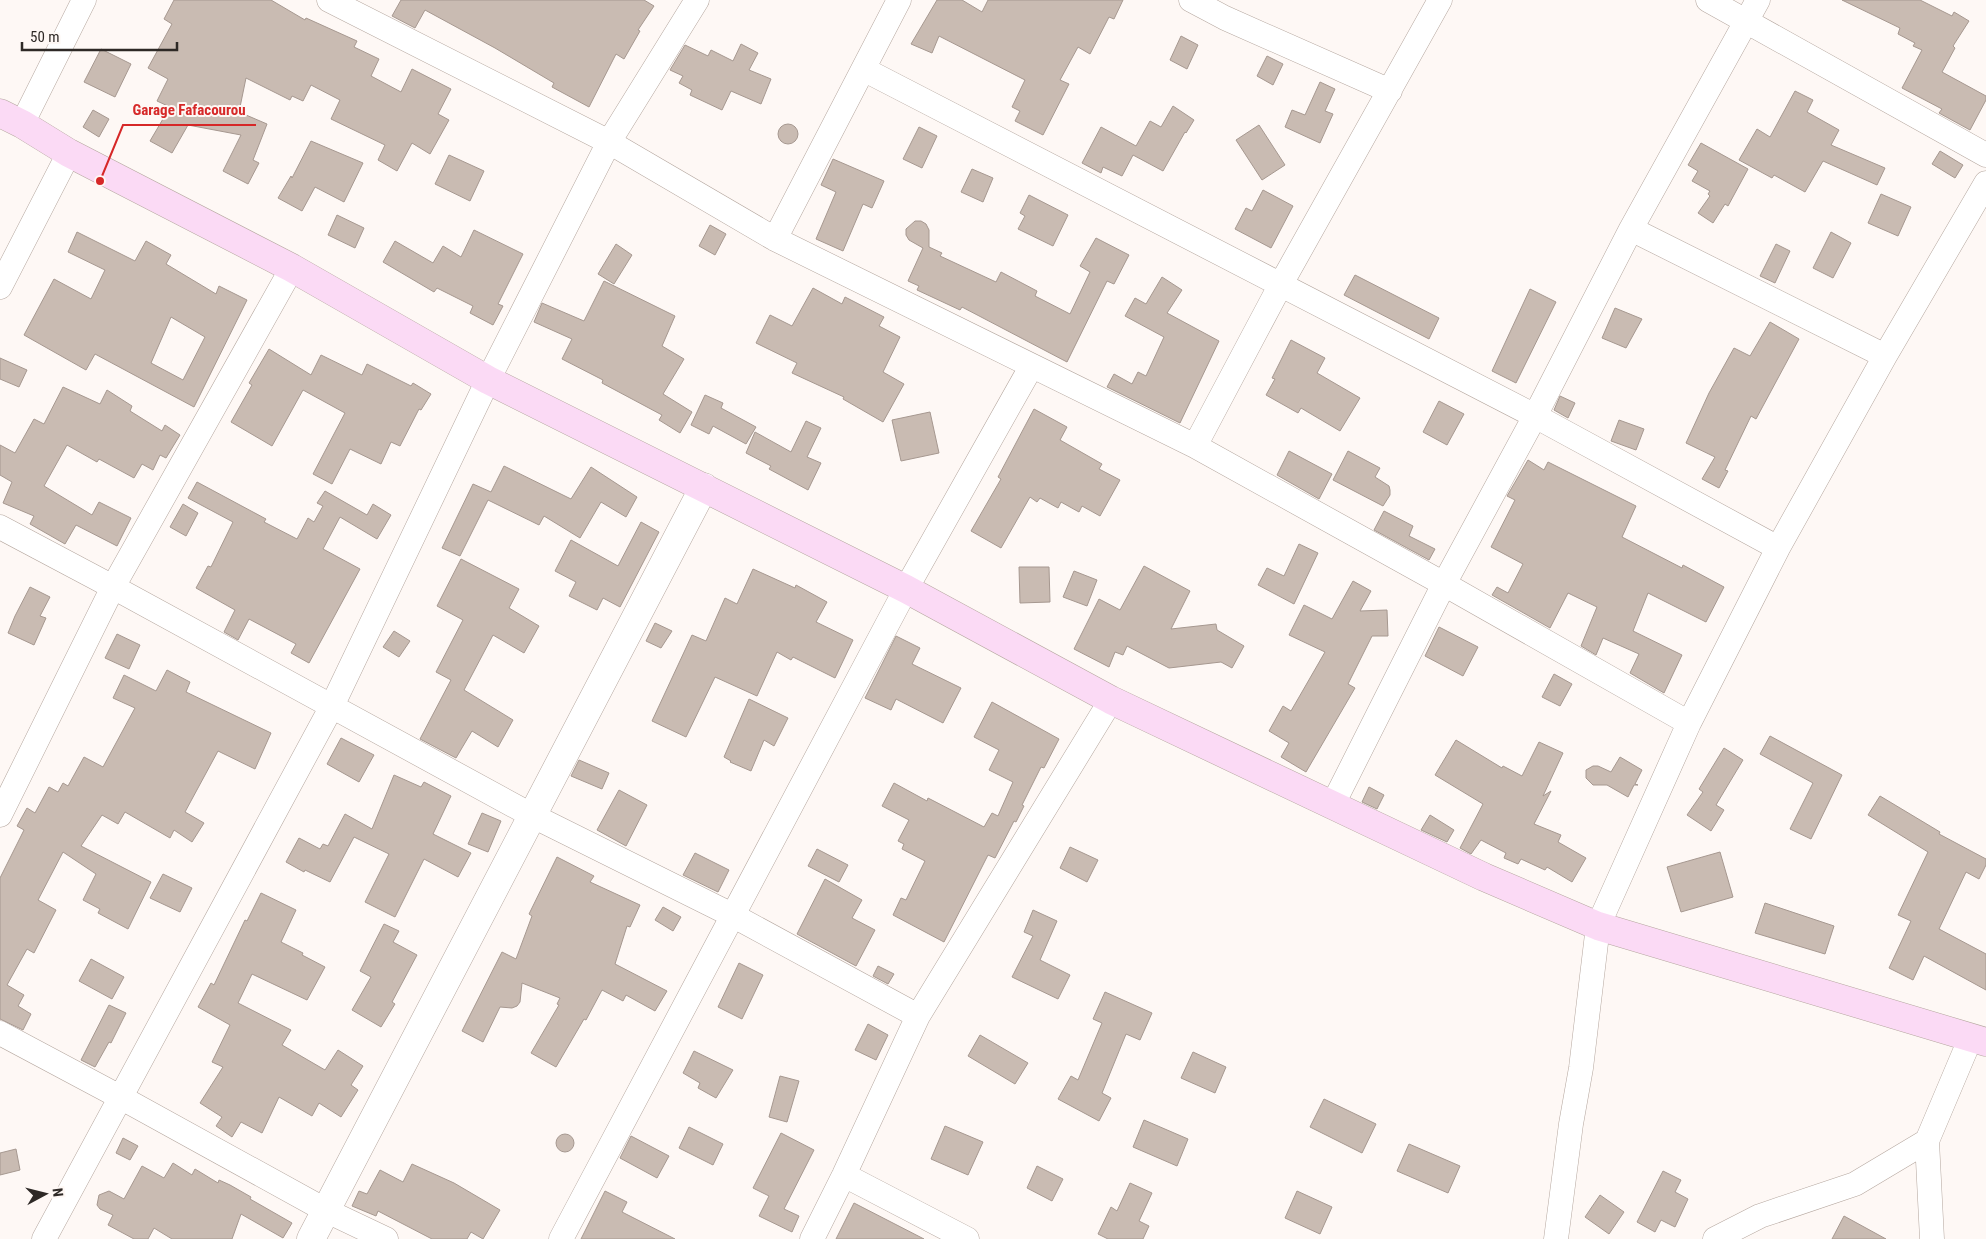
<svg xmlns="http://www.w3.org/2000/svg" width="1986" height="1239" viewBox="0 0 1986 1239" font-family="'Roboto Condensed',sans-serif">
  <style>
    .building { fill: #c9bbb2; stroke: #a69890; fill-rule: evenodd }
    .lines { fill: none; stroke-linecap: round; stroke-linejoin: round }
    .minor-casing { stroke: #b5a79f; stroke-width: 25 }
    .tertiary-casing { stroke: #b5a79f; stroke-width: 29 }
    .secondary-casing { stroke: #b5a79f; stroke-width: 29 }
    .minor { stroke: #fff; stroke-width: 24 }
    .tertiary { stroke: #fff; stroke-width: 28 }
    .secondary { stroke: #fbdaf5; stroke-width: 28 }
    .leader { fill: none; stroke: #d62828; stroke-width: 2 }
    .callout-dot { fill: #d62828; stroke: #fef8f5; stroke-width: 2 }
    .callout-label { font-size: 15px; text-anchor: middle; font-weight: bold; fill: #d62828; stroke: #fef8f5; stroke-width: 4; stroke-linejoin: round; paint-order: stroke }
  </style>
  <rect width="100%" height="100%" fill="#fef8f5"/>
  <path class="building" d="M174,0H271L305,20L306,18L357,41L354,47L379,59L371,76L401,92L412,69L451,89L438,114L449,120L430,154L412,143L397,171L378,160L385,145L331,119L340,100L311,85L303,101L292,96L290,100L246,78L239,112L267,124L253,160L259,163L248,184L223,171L241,135L188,125L172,153L150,141L170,107L157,101L168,79L148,68L172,24L164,19Z
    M401,0H644L654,6L638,30L640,31L624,59L616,54L589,107L552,87L554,83L495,48L425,10L415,28L392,16Z
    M937,0H962L982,12L988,0H1123L1114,19L1109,17L1090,54L1078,47L1060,80L1069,84L1043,135L1015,121L1020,111L1012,107L1025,80L939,36L932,53L911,44Z
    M1842,0H1920L1952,16L1954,12L1969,21L1953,46L1955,48L1942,72L1986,96V100L1970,130L1939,113L1942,109L1902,88L1922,50L1913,46L1915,43L1898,34L1900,28Z
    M1181,36L1198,45L1187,69L1170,60Z
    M741,44L758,53L749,70L771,79L761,104L731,91L722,110L690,95L692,90L679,83L683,76L670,70L685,45L708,56L711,50L733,61Z
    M101,49L131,64L115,97L84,82Z
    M1267,56L1283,64L1273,85L1257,76Z
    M1320,82L1335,89L1325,111L1333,114L1320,143L1285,127L1292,110L1305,115Z
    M1795,91L1813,100L1807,112L1839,130L1831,145L1885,168L1877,185L1823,161L1805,192L1774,175L1772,178L1739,160L1757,129L1770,137Z
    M1173,106L1194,120L1186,133L1185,132L1163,171L1133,155L1122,176L1103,167L1101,173L1082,163L1101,127L1136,146L1150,121L1161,127Z
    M93,110L109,119L99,137L83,127Z
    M778 134a10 10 0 1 1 20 0a10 10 0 1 1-20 0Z
    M1259,125L1285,165L1262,180L1236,140Z
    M919,127L937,136L922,168L903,159Z
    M311,141L363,163L344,202L315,187L302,211L278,198L291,176L292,178Z
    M1701,143L1748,169L1728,206L1725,204L1713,223L1698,213L1710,196L1708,194L1710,191L1692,181L1698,171L1688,165Z
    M1940,151L1963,165L1955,178L1932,164Z
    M449,155L484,171L470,201L435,184Z
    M833,159L884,181L872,208L863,204L843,251L816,239L836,192L821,185Z
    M972,169L993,178L983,202L961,192Z
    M1263,190L1293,206L1271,248L1235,229L1246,208L1252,211Z
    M1881,194L1911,207L1898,236L1868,223Z
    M1029,195L1068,215L1053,246L1018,229L1025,216L1020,213Z
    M337,215L364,228L355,248L328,235Z
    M915,221H921L926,224L929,230V247L942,253L940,256L996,282L1001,272L1037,291L1035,296L1070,314L1090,272L1080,266L1096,238L1129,255L1114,284L1107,281L1067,362L962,307L960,310L917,290L919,286L908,281L923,248L909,240L906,235V229Z
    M710,225L726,234L715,255L699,246Z
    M474,230L523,254L498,304L503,306L493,325L470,313L473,306L437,288L434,292L383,262L395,241L433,263L443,246L461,257Z
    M77,232L135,261L146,241L171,255L166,264L216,294L219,286L247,300L194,407L95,354L86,370L24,335L54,279L91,299L105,270L68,252ZM171,317L205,337L183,380L151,363Z
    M1831,232L1851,243L1833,278L1813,268Z
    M616,244L632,255L614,284L598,274Z
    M1776,244L1790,251L1775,283L1760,276Z
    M1355,275L1439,318L1429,339L1344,295Z
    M1162,277L1182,290L1167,313L1219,341L1180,423L1107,387L1114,374L1132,384L1138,372L1146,376L1164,337L1125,316L1135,298L1146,304Z
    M604,281L675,316L662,346L684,359L663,394L692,412L680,433L659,420L662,415L602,383L603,380L562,359L572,339L534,322L542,303L584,321Z
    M813,288L842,304L845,297L884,317L879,326L900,337L883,372L904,384L883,422L843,399L844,397L792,373L797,363L756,343L770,315L792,326Z
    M1530,289L1556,302L1516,383L1492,371Z
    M1615,308L1642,319L1626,348L1602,338Z
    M1770,322L1799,339L1756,419L1751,416L1725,470L1728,471L1719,488L1702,479L1715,457L1686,443L1709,393L1734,348L1750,356Z
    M1291,340L1325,358L1317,373L1360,398L1340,431L1301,408L1298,413L1266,395L1275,379L1272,378Z
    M269,349L311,375L321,355L362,375L367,364L411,386L413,383L431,394L421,410L419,409L400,446L391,442L381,464L350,449L332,484L313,474L345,413L303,390L272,446L231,422L252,385L249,383Z
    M0,358L27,370L19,387L0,379Z
    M63,387L100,404L107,390L132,406L130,411L162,431L165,425L180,435L166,458L160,455L153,470L142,464L134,478L99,459L97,462L67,445L44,486L92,515L99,502L131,518L117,546L76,525L65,544L30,524L34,516L3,503L12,482L0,475V445L15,453L34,419L44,424Z
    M705,395L723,403L721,408L756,427L746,444L713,426L709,434L691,425Z
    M1560,396L1575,403L1568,418L1554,410Z
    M1439,401L1464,414L1447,445L1423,432Z
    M1034,409L1067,427L1060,440L1102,464L1099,469L1120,480L1100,516L1082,506L1079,512L1061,502L1058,508L1040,498L1037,502L1030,497L1001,548L971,531L1001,479L998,477Z
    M930,412L939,453L901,461L892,420Z
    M1619,420L1644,429L1636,450L1611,441Z
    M806,421L821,428L807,457L821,463L808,490L769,469L771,466L746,453L755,432L791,452Z
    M1289,451L1332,474L1319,499L1277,475Z
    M1348,451L1380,468L1375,477L1389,486L1390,490V495L1383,506L1333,480Z
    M1528,460L1544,470L1548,462L1636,506L1622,537L1682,568L1683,565L1724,587L1706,622L1648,593L1633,631L1682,655L1664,693L1630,673L1639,654L1603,638L1596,655L1581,646L1597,607L1568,593L1550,628L1492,595L1497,587L1508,593L1523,564L1491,547L1515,500L1507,496Z
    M504,466L571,499L591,467L637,497L626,517L601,502L580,538L544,516L539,525L488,500L460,556L442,548L473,484L491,492Z
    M197,482L266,519L264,522L297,539L308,518L314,522L323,506L317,503L325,491L367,515L373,504L391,515L377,539L340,517L323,549L360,569L309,663L291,653L296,644L249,619L238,640L224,632L235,610L196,588L208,566L211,567L233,522L188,498Z
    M183,504L198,513L186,536L170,527Z
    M1384,511L1413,526L1409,536L1435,549L1429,560L1374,530Z
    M641,522L659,532L620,607L603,598L597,610L569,596L576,582L555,571L571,540L618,566Z
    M1299,544L1318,553L1294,604L1258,585L1267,568L1284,576Z
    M461,559L519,589L509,608L539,626L524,653L493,635L464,690L513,720L498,747L472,731L456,758L420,739L451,680L436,672L463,620L437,606Z
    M1144,566L1190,591L1171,629L1216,624L1217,630L1244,646L1232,668L1221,662L1169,668L1127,646L1123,655L1115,652L1109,667L1074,649L1099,599L1120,610Z
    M1019,567H1049L1050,602L1020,603Z
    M753,569L795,588L796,585L827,602L816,622L853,640L835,678L793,657L791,660L777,652L757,696L715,677L686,737L652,721L692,635L706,641L725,598L737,604Z
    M1074,571L1097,580L1087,606L1063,597Z
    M1353,581L1371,591L1360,611L1387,610L1388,636H1372L1348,684L1355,688L1306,772L1281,757L1289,743L1269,731L1283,706L1291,711L1325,652L1289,635L1304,605L1332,619Z
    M30,587L50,597L40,616L46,618L34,645L8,633L15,616Z
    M655,623L672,631L661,648L646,641Z
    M1439,627L1478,647L1463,676L1425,656Z
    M394,631L410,641L399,657L383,647Z
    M117,634L140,645L129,669L105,658Z
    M896,636L920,648L912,664L961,688L943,723L896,699L891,710L865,698Z
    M167,670L190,682L186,692L271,733L255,769L218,751L185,812L204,823L192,842L174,830L170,838L125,812L118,824L102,815L81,846L151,882L128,929L98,913L100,909L83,900L96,874L63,852L38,900L56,910L34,953L27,949L7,985L24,995L18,1006L31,1014L23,1030L0,1019V878L24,830L17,826L27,808L35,813L49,787L58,792L63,783L68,786L84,757L103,767L135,708L113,698L124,675L156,691Z
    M1554,674L1572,684L1560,706L1542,697Z
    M749,699L788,718L774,746L764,740L751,771L730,762L731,761L724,757Z
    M992,702L1059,739L1044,768L1041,767L1022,805L1024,806L1016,822L1014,821L995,858L988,855L944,942L893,915L901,898L906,900L925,861L902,849L904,844L898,841L909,820L882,806L894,783L927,801L928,798L984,827L992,813L998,816L1013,782L989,770L999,750L974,737Z
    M1770,736L1842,775L1811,839L1790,829L1813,783L1760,754Z
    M341,738L374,755L359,782L327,764Z
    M1456,740L1502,768L1503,766L1522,776L1539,742L1563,753L1543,796L1551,791L1534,824L1561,835L1558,842L1586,858L1572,882L1547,867L1545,870L1521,859L1518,864L1504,858L1506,853L1481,840L1471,854L1460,848L1483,804L1435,775Z
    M1724,748L1743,760L1716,805L1724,810L1711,831L1687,815L1703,792L1699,789Z
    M1620,757L1642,770L1635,784L1638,785H1634L1628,797L1607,785H1593L1586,778V770L1593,766H1598L1611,772Z
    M579,760L609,773L602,789L571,776Z
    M394,775L421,787L424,782L451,796L433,834L471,853L458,877L424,859L395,917L365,902L389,854L354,837L330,882L305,870L304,872L286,862L299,838L320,849L323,844L328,846L345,814L372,829Z
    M1369,787L1384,795L1377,809L1362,802Z
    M619,790L647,805L626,846L597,830Z
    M1880,796L1940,832L1939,834L1986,859V865L1979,879L1966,872L1939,929L1986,954V990L1924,956L1913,980L1889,968L1911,921L1898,915L1928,852L1868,815Z
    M482,813L501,821L488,852L468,844Z
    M1430,815L1454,830L1447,842L1421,830Z
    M1070,847L1098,860L1087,882L1060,868Z
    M817,849L848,865L839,882L808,866Z
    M1720,852L1733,897L1681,912L1667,867Z
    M695,853L729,870L718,892L683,875Z
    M557,857L594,876L590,882L640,905L630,927L627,926L615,964L667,991L655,1011L626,995L623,1001L602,990L586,1020L584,1019L556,1067L531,1053L559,1005L557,1004L560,998L522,983L520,1002L517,1006L512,1008L500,1007L483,1042L462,1031L502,952L516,959L532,916L529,914Z
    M163,874L192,888L180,912L150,898Z
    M825,879L862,900L852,918L875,930L856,966L797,934Z
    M261,893L296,910L281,942L303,953L302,955L325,967L307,1000L252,974L238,1003L291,1030L282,1045L325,1070L338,1050L363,1066L351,1085L358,1090L341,1117L319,1103L312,1116L279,1097L262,1133L241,1122L232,1137L216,1126L222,1117L200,1103L223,1067L212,1062L230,1025L198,1007L211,983L214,985L245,920L247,921Z
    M1765,903L1834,926L1825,954L1755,933Z
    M663,907L681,917L673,931L655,920Z
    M1033,910L1057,921L1040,960L1070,975L1058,999L1012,977L1033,936L1024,932Z
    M384,924L399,931L393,942L417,955L392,1002L395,1004L381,1027L352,1010L371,977L360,971Z
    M91,959L124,977L112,999L79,981Z
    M739,963L763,975L742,1019L718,1007Z
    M878,966L894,974L888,984L873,976Z
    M1105,992L1152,1013L1140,1040L1126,1034L1102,1093L1111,1098L1099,1121L1058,1099L1071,1076L1078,1080L1102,1023L1093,1019Z
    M109,1005L126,1013L111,1043L109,1042L95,1067L81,1060Z
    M868,1024L888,1035L876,1060L855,1050Z
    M980,1035L1028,1063L1015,1084L968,1056Z
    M694,1051L733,1070L716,1098L698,1088L700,1083L683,1073Z
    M1193,1052L1226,1067L1215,1093L1181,1078Z
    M780,1076L799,1081L787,1122L769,1117Z
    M1324,1099L1376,1124L1362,1153L1310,1127Z
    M1144,1120L1188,1139L1177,1166L1133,1147Z
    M945,1126L983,1142L968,1175L931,1159Z
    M689,1127L723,1144L713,1165L679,1148Z
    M781,1133L814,1150L784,1209L799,1216L792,1232L759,1216L769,1196L753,1188Z
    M556 1143a9 9 0 1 1 18 0a9 9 0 1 1-18 0Z
    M631,1136L669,1156L657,1178L620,1158Z
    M123,1138L138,1146L130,1160L116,1153Z
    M1409,1144L1460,1166L1448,1193L1397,1171Z
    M16,1149L20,1170L0,1175V1153Z
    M173,1163L192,1175L195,1169L218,1183L219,1180L230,1185L251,1197L250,1199L292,1223L283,1238L241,1214L232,1239H172L154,1228L148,1239H134L108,1225L113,1215L100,1209L97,1205L99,1195L109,1191L124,1199L142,1166L164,1178Z
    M412,1164L454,1183L500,1210L483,1239L471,1232L467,1239H432L378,1211L376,1216L352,1206L359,1191L367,1194L380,1170L403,1182Z
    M1037,1166L1063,1179L1052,1201L1027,1188Z
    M1663,1171L1681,1180L1675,1192L1688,1199L1675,1227L1661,1220L1655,1232L1637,1222Z
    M1130,1183L1152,1193L1139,1221L1149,1226L1143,1239H1108L1098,1234L1111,1207L1117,1211Z
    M605,1191L627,1202L622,1212L675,1239H581Z
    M1297,1191L1332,1207L1320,1234L1285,1218Z
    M1600,1195L1624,1212L1609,1234L1585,1217Z
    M854,1203L924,1239H836Z
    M1844,1216L1886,1239H1832Z"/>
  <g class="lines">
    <defs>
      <path id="minor" d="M329,0L609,142L775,239L1195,446L1444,584L1689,723
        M1191,0L1225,18L1390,91
        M1708,0L1986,155
        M865,70L1535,416L1778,548
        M22,124L84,0
        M1631,229L1885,356
        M775,239L899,0
        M0,287L69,153
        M1195,446L1281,284L1440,0
        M0,527L113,587L533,816L732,915L918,1016
        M1333,804L1444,584L1535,416L1631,229L1758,0
        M0,815L113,587L292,268
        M0,1033L120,1097L327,1211L386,1239
        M844,1175L967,1239
        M44,1239L332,706L488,380L609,142L697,0
        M561,1239L906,589L1031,367
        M812,1239L844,1175L918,1016L1111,700
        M1556,1239L1571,1124L1581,1068L1598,926L1689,723L1778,548L1885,356L1986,183
        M1715,1239L1760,1216L1855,1184L1927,1141
        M1932,1239L1927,1141L1971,1037"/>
      <path id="tertiary" d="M311,1239L704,487"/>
      <path id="secondary" d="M0,113L22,124L69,153L292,268L488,380L906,589L1111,700L1484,877L1598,926L1986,1042"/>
    </defs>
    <use href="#minor" class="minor-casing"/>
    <use href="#tertiary" class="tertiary-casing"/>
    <use href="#secondary" class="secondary-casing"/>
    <use href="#minor" class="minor"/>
    <use href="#tertiary" class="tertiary"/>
    <use href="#secondary" class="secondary"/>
  </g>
  <path class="leader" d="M100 181L123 125H256"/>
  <circle class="callout-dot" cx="100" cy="181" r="5"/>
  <g class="callout-label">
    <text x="189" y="115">Garage Fafacourou</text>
  </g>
  <g transform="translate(45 1194) rotate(83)" stroke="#fef8f5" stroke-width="4" paint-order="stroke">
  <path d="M0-4L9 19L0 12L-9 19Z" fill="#2e2926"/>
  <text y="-8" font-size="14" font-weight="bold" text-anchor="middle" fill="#2e2926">N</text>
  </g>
  <path d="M22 42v8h155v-8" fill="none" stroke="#2e2926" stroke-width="2.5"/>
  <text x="30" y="42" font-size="15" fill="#2e2926" stroke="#fef8f5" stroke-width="4" paint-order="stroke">50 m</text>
</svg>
